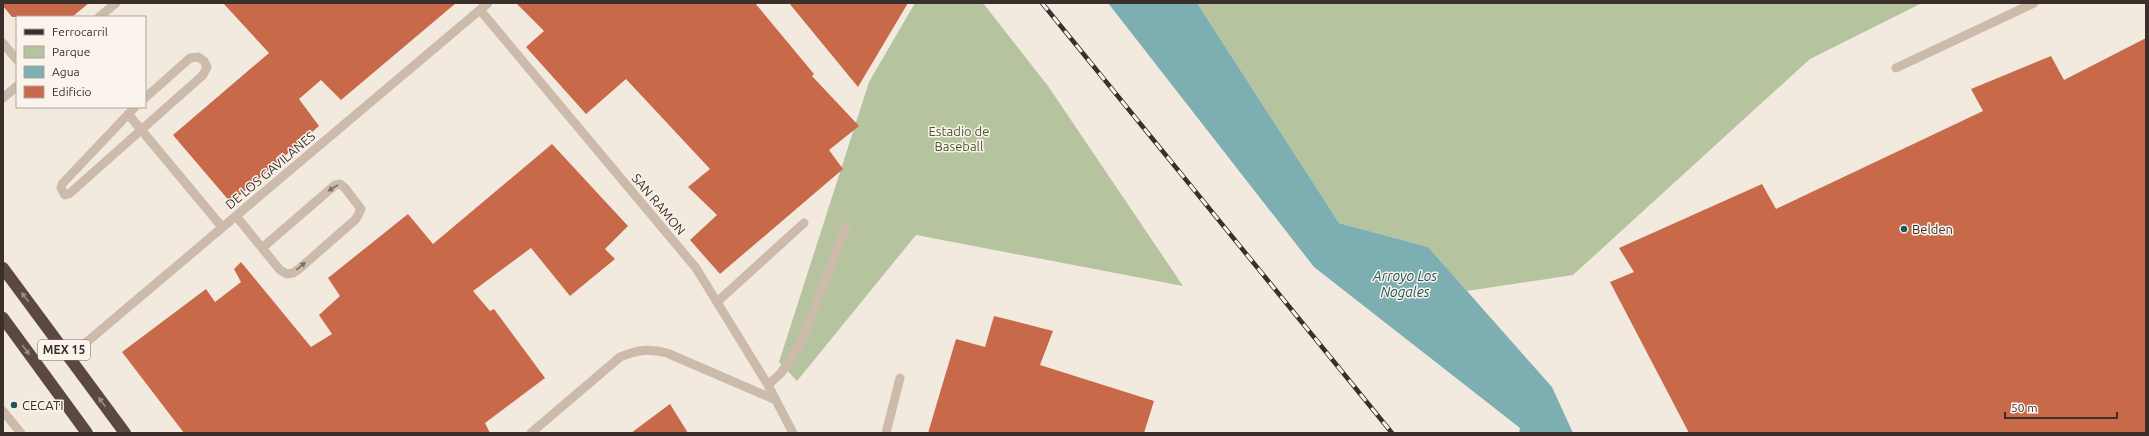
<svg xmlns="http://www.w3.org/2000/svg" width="2149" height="436" viewBox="0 0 2149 436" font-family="Ubuntu,sans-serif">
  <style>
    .green { fill: #b6c39f }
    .water { fill: #7daeb1 }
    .building { fill: #c86a49 }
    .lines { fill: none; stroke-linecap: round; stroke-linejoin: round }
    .lane { stroke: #ccbaab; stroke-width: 9 }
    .highway { stroke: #5b4941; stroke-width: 12 }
    .rail-casing { stroke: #3a2f2a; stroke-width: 4.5 }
    .rail { stroke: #fbf4ec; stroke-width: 3; stroke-dasharray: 9; stroke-linecap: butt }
    .oneway { fill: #7c6e64 }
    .oneway2 { fill: #9b8d85 }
    .poi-dot { fill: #1e575c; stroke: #fbf4ec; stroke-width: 1.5 }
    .labels { text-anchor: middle; stroke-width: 3; stroke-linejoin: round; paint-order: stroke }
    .shield { fill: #fbf4ec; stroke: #746a64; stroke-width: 1 }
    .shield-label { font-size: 12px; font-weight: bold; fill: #3a2f2a }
    .park-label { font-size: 13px; fill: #48592d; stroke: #fbf4ec }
    .street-label { font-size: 13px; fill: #3a2f2a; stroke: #fbf4ec }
    .poi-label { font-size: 13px; fill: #3a2f2a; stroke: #fbf4ec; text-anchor: start }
    .water-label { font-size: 14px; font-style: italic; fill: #1e575c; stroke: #fbf4ec }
  </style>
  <rect width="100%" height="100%" fill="#f3eadf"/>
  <path class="green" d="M915,3H983L1048,86L1183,286L916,235L797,381L779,362L869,82Z
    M1197,3H1922L1810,59L1573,275L1467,291L1428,247L1339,223Z"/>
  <path class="water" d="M1108,3H1197L1339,223L1428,247L1552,387L1573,433H1519L1520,428L1314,267Z"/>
  <path class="building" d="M3,3H89L72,17H12L3,6Z
    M223,3H456L341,100L321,80L299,99L319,126L231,203L173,135L269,53Z
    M516,3H755L814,74L812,76L859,126L829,150L843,169L720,274L690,240L717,215L688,187L710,169L626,79L586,114L526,47L544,31Z
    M789,3H908L858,87Z
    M2146,38V433H1689L1610,282L1634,272L1619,248L1762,184L1776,209L1983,111L1971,89L2051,56L2064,80Z
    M552,144L628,226L605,249L615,259L570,296L531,248L473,291L490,311L494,309L545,378L485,423L490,433H184L122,352L206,289L215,302L241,282L234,269L241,262L311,347L332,334L319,315L340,296L328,278L408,214L433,244Z
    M994,316L1053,331L1040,365L1154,401L1144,433H928L956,339L985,347Z
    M670,404L688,433H631Z"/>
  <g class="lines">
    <path class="lane" d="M480,10L696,268L768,385L793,433
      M99,17L116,3
      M3,43L17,60
      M1896,68L2034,3
      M3,98L17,86
      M135,107L62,184L61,188L65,195L69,194L203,75L207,67L204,61L198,57L190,58L145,98
      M128,114L222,227
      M236,216L280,270L287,274L293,273L299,269L356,219L361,209L345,188L340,184L335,185L262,248
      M717,302L804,223
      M69,357L488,3
      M768,385L781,373L800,345L846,226
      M3,411L21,433
      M531,433L620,357C637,350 649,348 667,353L776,400
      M886,433L900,378"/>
    <path class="highway" d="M3,268L125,433
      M3,318L87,433"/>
    <defs>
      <path id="rail" d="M1042,3L1392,433"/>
    </defs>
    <use href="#rail" class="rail-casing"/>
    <use href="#rail" class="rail"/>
  </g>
  <defs><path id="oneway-solid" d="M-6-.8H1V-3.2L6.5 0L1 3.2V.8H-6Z"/></defs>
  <g class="oneway">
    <use href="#oneway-solid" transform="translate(333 188) rotate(148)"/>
    <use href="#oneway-solid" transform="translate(301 266) rotate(-40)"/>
  </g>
  <g class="oneway2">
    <use href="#oneway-solid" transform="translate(25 297) rotate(-127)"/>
    <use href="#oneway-solid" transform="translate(26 350) rotate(54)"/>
    <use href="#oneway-solid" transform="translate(102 402) rotate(-126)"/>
  </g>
  <g class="poi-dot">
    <circle cx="1904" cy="229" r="4"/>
    <circle cx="14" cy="405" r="4"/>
  </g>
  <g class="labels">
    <rect class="shield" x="38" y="340" width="52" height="20" rx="3"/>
    <g class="shield-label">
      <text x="64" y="354">MEX 15</text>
    </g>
    <g class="park-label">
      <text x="959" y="136">Estadio de<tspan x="959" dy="15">Baseball</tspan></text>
    </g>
    <g class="street-label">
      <text transform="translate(270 170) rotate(-40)" y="5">DE LOS GAVILANES</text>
      <text transform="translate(659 204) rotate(50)" y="5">SAN RAMON</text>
    </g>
    <g class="poi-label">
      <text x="1912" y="234">Belden</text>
      <text x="22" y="410">CECATI</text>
    </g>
    <g class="water-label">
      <text x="1405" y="281">Arroyo Los<tspan x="1405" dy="16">Nogales</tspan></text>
    </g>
  </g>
  <rect width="2149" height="436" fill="none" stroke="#3a2f2a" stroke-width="8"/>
  <rect x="16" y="16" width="130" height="92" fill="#fbf4ec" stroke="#aea59e"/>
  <rect x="24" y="29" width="20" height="6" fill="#3a2f2a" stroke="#aea59e"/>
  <text x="52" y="36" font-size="12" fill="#3a2f2a">Ferrocarril</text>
  <rect x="24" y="46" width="20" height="12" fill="#b6c39f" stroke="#aea59e"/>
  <text x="52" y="56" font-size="12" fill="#3a2f2a">Parque</text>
  <rect x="24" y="66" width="20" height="12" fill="#7daeb1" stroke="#aea59e"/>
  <text x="52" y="76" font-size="12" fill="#3a2f2a">Agua</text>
  <rect x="24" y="86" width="20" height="12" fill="#c86a49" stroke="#aea59e"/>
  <text x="52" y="96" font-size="12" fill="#3a2f2a">Edificio</text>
  <path d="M2005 412v6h112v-6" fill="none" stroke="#3a2f2a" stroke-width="2"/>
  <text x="2011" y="412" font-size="12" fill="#3a2f2a" stroke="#fbf4ec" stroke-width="3" paint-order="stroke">50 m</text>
</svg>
